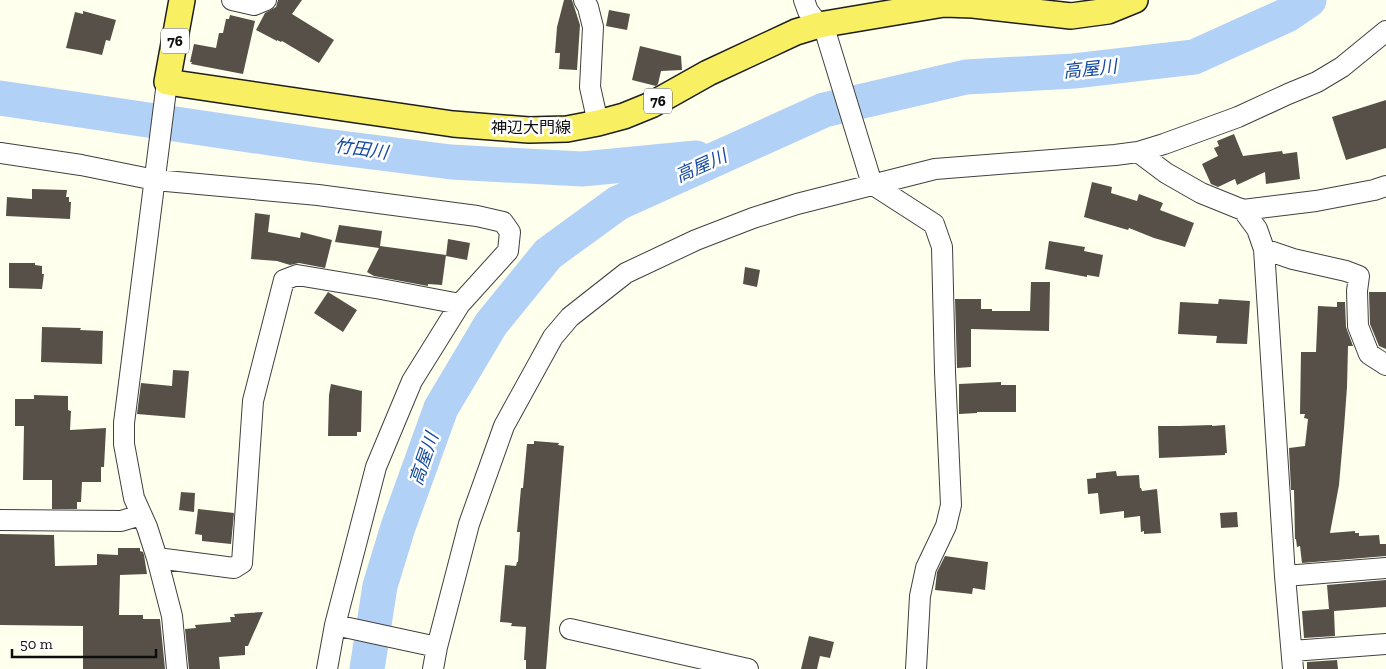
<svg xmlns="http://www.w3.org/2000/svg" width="1386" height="669" viewBox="0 0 1386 669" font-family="'Zilla Slab','Noto Sans JP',serif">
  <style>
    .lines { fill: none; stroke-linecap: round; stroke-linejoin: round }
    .river { stroke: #b2d1f6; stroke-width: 35 }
    .building { fill: #565049 }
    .minor-casing { stroke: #404040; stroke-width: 22 }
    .major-casing { stroke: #1e1e1e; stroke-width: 28 }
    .minor { stroke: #fff; stroke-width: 20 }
    .major { stroke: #f9ef63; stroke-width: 25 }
    .labels { text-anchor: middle; stroke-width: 5; stroke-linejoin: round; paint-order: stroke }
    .shield { fill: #fff; stroke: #565656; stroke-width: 1 }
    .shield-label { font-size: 15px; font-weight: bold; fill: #0d0d0d }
    .street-label { font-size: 16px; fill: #0d0d0d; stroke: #fff }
    .water-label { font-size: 18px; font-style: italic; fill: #164ba0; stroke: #fff }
  </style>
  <rect width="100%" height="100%" fill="#ffffed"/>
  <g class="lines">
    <path class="river" d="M0,98L317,145L451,162L582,169L696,158
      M367,669L380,586L398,527L441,408L491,324L548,254L618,203L824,110L966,77L1074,71L1194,57L1287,15L1309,0"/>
  </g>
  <path class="building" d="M278,0H302L292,14L334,40L319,63L282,41L281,42L277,40V41L256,30L265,13L276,7Z
    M564,0H572L580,25L577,70L559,69L560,53H555L557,27Z
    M609,10L630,14L627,30L606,26Z
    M83,11L116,20L110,41L106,40L102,55L84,51L66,48L75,12L83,14Z
    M230,15L255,21L243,74L191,64L192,62H190L194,44L216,48L219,33H223L226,19H229Z
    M640,46L681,56L682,70L661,71L658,84L656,86L632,80Z
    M1386,100V148L1346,160L1332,117Z
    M1234,134L1243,156L1282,151L1283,154L1297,152L1300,179L1266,184L1265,172L1237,185L1235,179L1218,187L1211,184L1202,164L1218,156L1214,148L1219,146L1217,141Z
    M1092,182L1112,187L1111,193L1137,201L1139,194L1163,203L1160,210L1194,223L1185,247L1154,238L1129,228L1128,230L1084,217Z
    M32,189L67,190L66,197H69V202H71L70,219L6,216L7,197L32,199Z
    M255,213L270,215L268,232L300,238L301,232L332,240L325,268L299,263L290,265L277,261L251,259Z
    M339,225L382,231L380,246L446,255L442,285L428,284V286L374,276L367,272L379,248L335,242Z
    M448,239L470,243L467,260L446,256Z
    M1049,241L1085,247L1084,251L1103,255L1099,277L1087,275V277L1045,269Z
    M9,263H35V265L42,266V274H44L42,289L9,288Z
    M745,267L760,270L757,287L743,284Z
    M1031,282H1050L1049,331L971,329V367L957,368L955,299H981V309H992V311H1030Z
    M328,292L357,310L343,332L314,313Z
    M1369,292H1386V349L1379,346L1370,324Z
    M1219,299L1250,301L1247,344L1216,343L1217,336L1178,334L1180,302L1218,304Z
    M1337,302H1345L1346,327L1353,346H1348L1347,387L1344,428L1339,485L1330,533L1355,531V533H1359V536L1379,535L1380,544H1386V556L1302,563L1300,546L1297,547L1296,539H1295L1294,490H1291L1289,448L1305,446L1308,419L1304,418L1305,414H1300L1301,352H1316L1318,306L1337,307Z
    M42,327L81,328L80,330L103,331L102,364L41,362Z
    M173,370L189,371L185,418L137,414L141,383L172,386Z
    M1001,382V385H1016V412H977V413L959,414V384Z
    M331,384L362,391L361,432H357V436H328L329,395Z
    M34,395L68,396V410L71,411L70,430L106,428L104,467H101V482H82L81,502H77V509H52V480H23L24,426H15V399H34Z
    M1212,425V426L1225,425L1227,453H1225V455L1159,458L1158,426H1179Z
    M534,441L559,443L558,445L564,446L546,669H526V660H524L526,627L511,626L512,623L500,622L505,565L516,566L517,562H518L520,532H517L521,488H523L527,444H534Z
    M1116,471L1117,476L1139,475L1140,488H1139H1141L1142,491L1157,489L1161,533L1144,534V531L1141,532L1140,516L1124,518V511L1100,514L1098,493L1088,494L1087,479L1096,478V473Z
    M181,492L195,493L194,512L179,510Z
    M198,509L234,513L231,544L202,541V535L195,534Z
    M1237,512L1238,527L1221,528L1220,513Z
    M0,534L54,535L55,566L97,565V554L118,555V548H140V551L143,552L144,555L147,574L120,575L119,615H143V619H160L165,669H83V626L0,625Z
    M945,556L988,562L985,590L973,588L972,594L935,590L937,572Z
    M1386,580V607L1334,611L1335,636L1304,638L1302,611L1329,609L1327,585Z
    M263,612L248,646H245V655L219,657L220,669H189L185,629L196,628L195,625L231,622L230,617H235L234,614Z
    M809,636L834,642L830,658L820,656L817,669H801Z
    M1337,660L1338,669H1307V662Z"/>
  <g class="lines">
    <defs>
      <path id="minor" d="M232,0L254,5L266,0
        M584,0L588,7L593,27L590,87L598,123
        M804,0L808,11L826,34L872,184L934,224L942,247L945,372L951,505L946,526L926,568L920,596L916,669
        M167,82L124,423V444L134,498L147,527L157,558L172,616L177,669
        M1138,152L1166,173L1201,193L1243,210L1316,201L1374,190L1386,186
        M0,153L81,165L155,180L318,195L477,216L503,222L510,232L508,251L460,304L412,381L376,467L335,625L327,669
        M1243,210L1257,229L1264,249L1285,576L1293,669
        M1264,249L1293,259L1346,271L1359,276L1357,291L1358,326L1369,354L1386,365
        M0,520L121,521L141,515
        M157,558L234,568L242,563L253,401L284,280L297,275L381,289L460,304
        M1285,576L1386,568
        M335,625L437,647
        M570,629L748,669
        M1292,651L1386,644
        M433,669L437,647L469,524L504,426L553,337L570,317L626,273L696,240L753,218L797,204L935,169L1115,155L1138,152L1164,144L1238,117L1288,94L1317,82L1342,67L1386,31"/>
      <path id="major" d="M182,0L167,82L453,124L529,130L567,129L598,123L624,116L651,105L708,73L796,32L819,25L944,4L973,5L1071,16L1108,11L1135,0"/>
    </defs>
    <use href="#minor" class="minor-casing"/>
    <use href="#major" class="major-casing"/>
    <use href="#minor" class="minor"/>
    <use href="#major" class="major"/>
  </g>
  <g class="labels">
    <g class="shield">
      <rect x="161" y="28.5" width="28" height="25" rx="4"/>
      <rect x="644" y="88.5" width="28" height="25" rx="4"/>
    </g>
    <g class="shield-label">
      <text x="175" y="46">76</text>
      <text x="658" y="106">76</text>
    </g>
    <g class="street-label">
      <text x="531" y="133">神辺大門線</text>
    </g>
    <g class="water-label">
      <text transform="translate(1090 69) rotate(-6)" y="6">高屋川</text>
      <text transform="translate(361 149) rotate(8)" y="6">竹田川</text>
      <text transform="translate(701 166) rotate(-24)" y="6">高屋川</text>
      <text transform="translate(424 459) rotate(-71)" y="6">高屋川</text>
    </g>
  </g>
  <path d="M12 649v8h144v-8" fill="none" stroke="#0d0d0d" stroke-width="2.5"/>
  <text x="20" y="649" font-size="15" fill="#0d0d0d" stroke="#ffffff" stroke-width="4" paint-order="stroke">50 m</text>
</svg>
